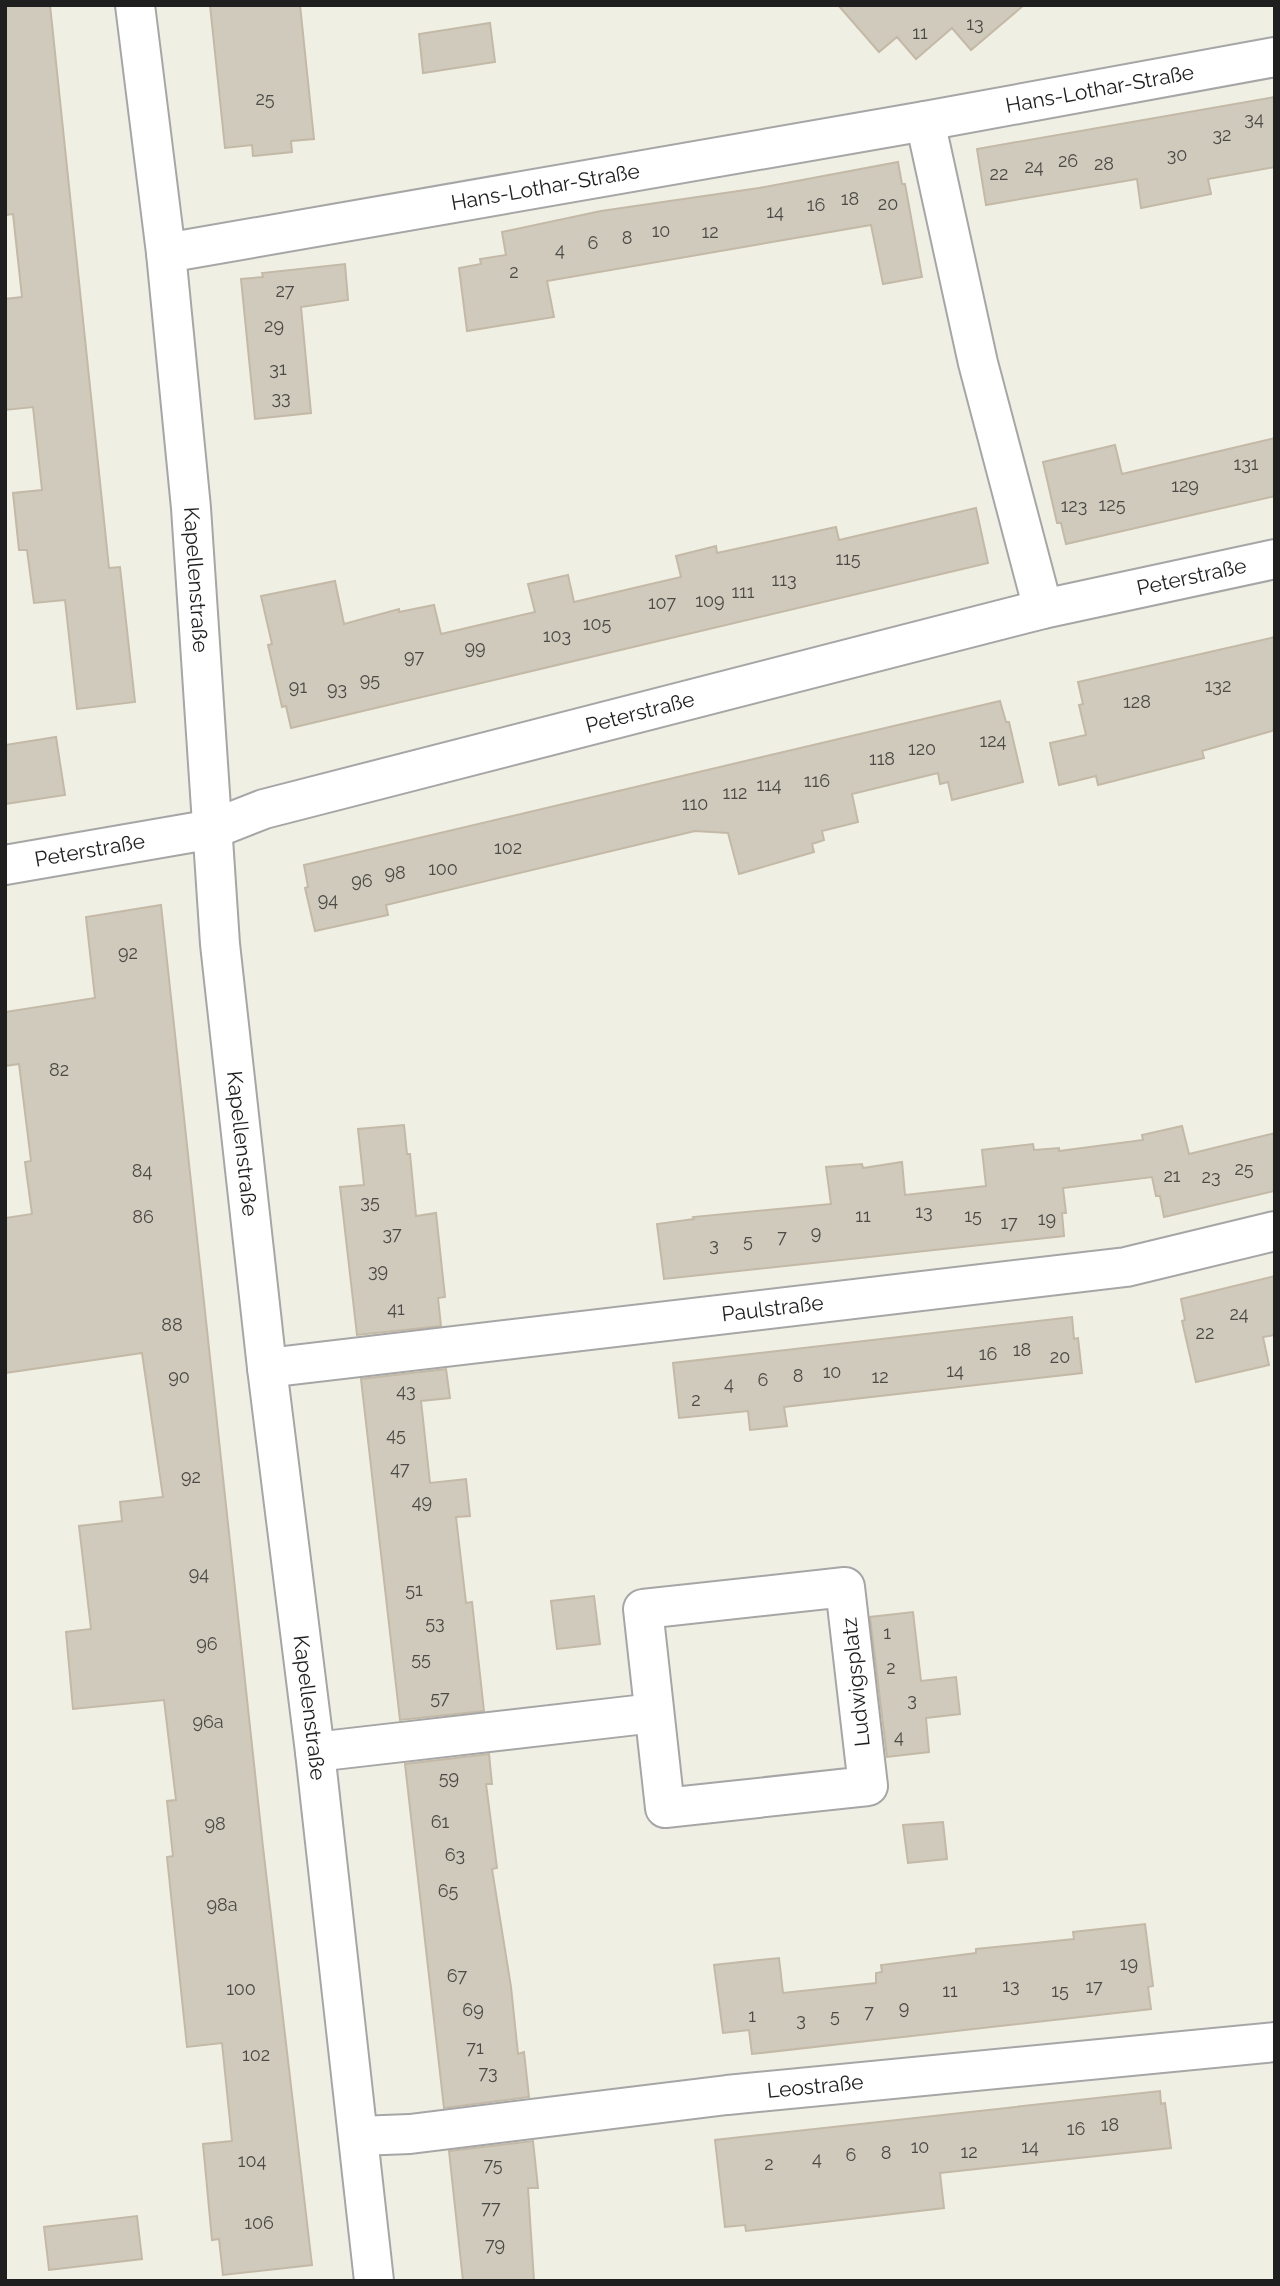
<svg xmlns="http://www.w3.org/2000/svg" width="1280" height="2286" viewBox="0 0 1280 2286" font-family="Raleway,sans-serif">
  <style>
    .building { fill: #d0cabd; stroke: #c3b9a6; stroke-width: 2 }
    .lines { fill: none; stroke-linecap: round; stroke-linejoin: round }
    .minor-casing { stroke: #a6a6a6; stroke-width: 42 }
    .minor { stroke: #fff; stroke-width: 38 }
    .labels { text-anchor: middle; stroke-width: 6; stroke-linejoin: round; paint-order: stroke }
    .number-label { font-size: 18px; fill: #4b4a46 }
    .street-label { font-size: 21px; fill: #1f1f1f; stroke: #fff }
  </style>
  <rect width="100%" height="100%" fill="#f0efe4"/>
  <path class="building" d="M5,5H50L109,568L120,567L135,702L77,709L65,600L34,603L27,550H19L13,493L42,490L33,407L5,410V299L22,297L13,214L5,215Z
    M210,5H300L314,139L291,141L292,152L253,156L252,145L225,148Z
    M838,5H1024L971,50L952,28L916,59L897,37L879,52Z
    M490,23L495,62L423,73L419,34Z
    M1275,97V167L1208,179L1211,194L1141,208L1137,179L986,205L977,149Z
    M898,162L902,184H905L922,277L883,284L871,225L547,281L554,317L467,331L459,268L481,264L480,259L506,255L502,232L601,211L759,188Z
    M345,264L348,300L301,307L311,413L255,419L241,279L263,277L262,273Z
    M1275,438V496L1066,544L1061,523H1057L1043,462L1115,445L1122,474Z
    M976,508L988,563L291,728L286,706L282,707L268,645L272,644L261,596L335,581L344,624L399,609V612L434,605L441,634L535,612L528,584L568,575L574,602L681,577L676,556L716,546L717,553L836,527L839,540Z
    M1275,637V730L1202,751L1204,758L1098,785L1096,776L1059,785L1050,743L1086,735L1079,705L1083,704L1078,682Z
    M1000,701L1006,722H1009L1023,782L952,800L948,782L940,784L938,773L852,794L858,822L822,831L824,840L812,844L814,852L739,874L728,833L695,831L386,905L388,915L315,931L305,888L308,887L304,865Z
    M56,737L65,795L5,804V745Z
    M161,905L263,1847L312,2265L223,2275L219,2239L212,2240L203,2144L232,2141L222,2043L187,2047L167,1857L173,1856L167,1801L176,1800L164,1700L73,1709L66,1632L91,1629L79,1526L122,1521L120,1502L163,1497L142,1353L5,1373V1218L32,1214L25,1162L31,1161L19,1064L5,1066V1012L95,998L86,917Z
    M404,1125L407,1154H410L416,1216L436,1213L445,1297L438,1298L441,1326L357,1335L340,1187L364,1185L358,1129Z
    M1182,1126L1189,1154L1275,1133L1274,1191L1164,1217L1160,1196H1156L1152,1177L1063,1188L1066,1213H1062L1064,1236L664,1279L657,1224L694,1219L693,1217L831,1204L826,1167L862,1164L863,1168L902,1162L905,1195L986,1186L982,1150L1033,1144L1034,1150L1059,1148V1151L1143,1140L1142,1135Z
    M1275,1276V1335L1263,1337L1269,1365L1196,1382L1182,1321L1185,1320L1181,1299Z
    M1072,1317L1074,1339L1078,1338L1082,1373L784,1407L787,1426L750,1430L748,1411L679,1418L673,1363Z
    M446,1369L450,1398L421,1401L430,1483L466,1479L470,1516L456,1517L466,1603L472,1602L484,1711L400,1720L361,1379Z
    M594,1596L600,1644L557,1649L551,1601Z
    M913,1612L921,1681L956,1677L960,1714L926,1718L929,1752L887,1757L870,1617Z
    M489,1754L492,1784H486L497,1868L492,1869L511,1987L518,2054L524,2052L529,2097L444,2108L405,1764Z
    M943,1822L947,1859L908,1863L903,1825Z
    M1145,1924L1153,1986L1148,1987L1151,2009L752,2054L749,2030L723,2033L714,1965L779,1958L783,1993L876,1983V1973L882,1972L881,1965L976,1953V1949L1074,1939L1073,1932Z
    M1160,2091L1161,2104L1165,2103L1171,2148L940,2173L944,2208L746,2231L745,2225L725,2227L715,2140Z
    M533,2141L538,2188H528L534,2281H463L449,2151Z
    M137,2216L142,2259L49,2270L44,2227Z"/>
  <g class="lines">
    <defs>
      <g id="minor">
        <path id="s1" d="M135,5L166,253L191,508L220,944L267,1368L315,1752L374,2281"/>
        <path d="M925,121L978,363L1043,609"/>
        <path id="s2" d="M166,253L925,121L1275,57"/>
        <path id="s3" d="M5,865L213,829L264,809L1043,609L1275,559"/>
        <path id="s4" d="M267,1368L1126,1267L1275,1231"/>
        <path d="M845,1587L868,1786L665,1808L643,1609Z"/>
        <path d="M315,1752L654,1713"/>
        <path id="s5" d="M358,2136L410,2134L727,2095L1275,2042"/>
      </g>
    </defs>
    <use href="#minor" class="minor-casing"/>
    <use href="#minor" class="minor"/>
  </g>
  <g class="labels">
    <g class="number-label">
      <text x="975" y="30">13</text>
      <text x="920" y="39">11</text>
      <text x="265" y="105">25</text>
      <text x="1254" y="125">34</text>
      <text x="1222" y="141">32</text>
      <text x="1177" y="161">30</text>
      <text x="1068" y="167">26</text>
      <text x="1104" y="170">28</text>
      <text x="1034" y="173">24</text>
      <text x="999" y="180">22</text>
      <text x="850" y="205">18</text>
      <text x="888" y="210">20</text>
      <text x="816" y="211">16</text>
      <text x="775" y="218">14</text>
      <text x="661" y="237">10</text>
      <text x="710" y="238">12</text>
      <text x="627" y="244">8</text>
      <text x="593" y="249">6</text>
      <text x="560" y="256">4</text>
      <text x="514" y="278">2</text>
      <text x="285" y="297">27</text>
      <text x="274" y="332">29</text>
      <text x="278" y="375">31</text>
      <text x="281" y="404">33</text>
      <text x="1246" y="470">131</text>
      <text x="1185" y="492">129</text>
      <text x="1112" y="511">125</text>
      <text x="1074" y="512">123</text>
      <text x="848" y="565">115</text>
      <text x="784" y="586">113</text>
      <text x="743" y="598">111</text>
      <text x="710" y="607">109</text>
      <text x="662" y="609">107</text>
      <text x="597" y="630">105</text>
      <text x="557" y="642">103</text>
      <text x="475" y="654">99</text>
      <text x="414" y="663">97</text>
      <text x="370" y="686">95</text>
      <text x="1218" y="692">132</text>
      <text x="298" y="693">91</text>
      <text x="337" y="695">93</text>
      <text x="1137" y="708">128</text>
      <text x="993" y="747">124</text>
      <text x="922" y="755">120</text>
      <text x="882" y="765">118</text>
      <text x="817" y="787">116</text>
      <text x="769" y="791">114</text>
      <text x="735" y="799">112</text>
      <text x="695" y="810">110</text>
      <text x="508" y="854">102</text>
      <text x="443" y="875">100</text>
      <text x="395" y="879">98</text>
      <text x="362" y="887">96</text>
      <text x="328" y="906">94</text>
      <text x="128" y="959">92</text>
      <text x="59" y="1076">82</text>
      <text x="1244" y="1175">25</text>
      <text x="142" y="1177">84</text>
      <text x="1172" y="1182">21</text>
      <text x="1211" y="1183">23</text>
      <text x="370" y="1208">35</text>
      <text x="924" y="1218">13</text>
      <text x="863" y="1222">11</text>
      <text x="973" y="1222">15</text>
      <text x="143" y="1223">86</text>
      <text x="1047" y="1225">19</text>
      <text x="1009" y="1229">17</text>
      <text x="816" y="1239">9</text>
      <text x="392" y="1240">37</text>
      <text x="782" y="1243">7</text>
      <text x="748" y="1247">5</text>
      <text x="714" y="1251">3</text>
      <text x="378" y="1277">39</text>
      <text x="396" y="1315">41</text>
      <text x="1239" y="1320">24</text>
      <text x="172" y="1331">88</text>
      <text x="1205" y="1339">22</text>
      <text x="1022" y="1356">18</text>
      <text x="988" y="1360">16</text>
      <text x="1060" y="1363">20</text>
      <text x="955" y="1377">14</text>
      <text x="832" y="1378">10</text>
      <text x="798" y="1382">8</text>
      <text x="179" y="1383">90</text>
      <text x="880" y="1383">12</text>
      <text x="763" y="1386">6</text>
      <text x="729" y="1390">4</text>
      <text x="406" y="1397">43</text>
      <text x="696" y="1406">2</text>
      <text x="396" y="1441">45</text>
      <text x="400" y="1475">47</text>
      <text x="191" y="1483">92</text>
      <text x="422" y="1508">49</text>
      <text x="199" y="1580">94</text>
      <text x="414" y="1596">51</text>
      <text x="435" y="1629">53</text>
      <text x="887" y="1639">1</text>
      <text x="207" y="1650">96</text>
      <text x="421" y="1665">55</text>
      <text x="891" y="1674">2</text>
      <text x="440" y="1704">57</text>
      <text x="912" y="1706">3</text>
      <text x="208" y="1728">96a</text>
      <text x="899" y="1743">4</text>
      <text x="449" y="1784">59</text>
      <text x="440" y="1828">61</text>
      <text x="215" y="1830">98</text>
      <text x="455" y="1861">63</text>
      <text x="448" y="1897">65</text>
      <text x="222" y="1911">98a</text>
      <text x="1129" y="1970">19</text>
      <text x="457" y="1982">67</text>
      <text x="1011" y="1992">13</text>
      <text x="1094" y="1993">17</text>
      <text x="241" y="1995">100</text>
      <text x="950" y="1997">11</text>
      <text x="1060" y="1997">15</text>
      <text x="904" y="2014">9</text>
      <text x="473" y="2016">69</text>
      <text x="869" y="2018">7</text>
      <text x="752" y="2022">1</text>
      <text x="835" y="2022">5</text>
      <text x="801" y="2026">3</text>
      <text x="475" y="2054">71</text>
      <text x="256" y="2061">102</text>
      <text x="488" y="2079">73</text>
      <text x="1110" y="2131">18</text>
      <text x="1076" y="2135">16</text>
      <text x="920" y="2153">10</text>
      <text x="1030" y="2153">14</text>
      <text x="969" y="2158">12</text>
      <text x="886" y="2159">8</text>
      <text x="851" y="2161">6</text>
      <text x="817" y="2165">4</text>
      <text x="252" y="2167">104</text>
      <text x="769" y="2170">2</text>
      <text x="493" y="2171">75</text>
      <text x="491" y="2214">77</text>
      <text x="259" y="2229">106</text>
      <text x="495" y="2251">79</text>
    </g>
    <g class="street-label">
      <text dy="7" stroke="none"><textPath href="#s2" startOffset="948">Hans-Lothar-Straße</textPath></text>
      <text dy="7" stroke="none"><textPath href="#s2" startOffset="385">Hans-Lothar-Straße</textPath></text>
      <text dy="7" stroke="none"><textPath href="#s3" startOffset="1222">Peterstraße</textPath></text>
      <text dy="7" stroke="none"><textPath href="#s1" startOffset="578">Kapellenstraße</textPath></text>
      <text dy="7" stroke="none"><textPath href="#s3" startOffset="654">Peterstraße</textPath></text>
      <text dy="7" stroke="none"><textPath href="#s3" startOffset="86">Peterstraße</textPath></text>
      <text dy="7" stroke="none"><textPath href="#s1" startOffset="1144">Kapellenstraße</textPath></text>
      <text dy="7" stroke="none"><textPath href="#s4" startOffset="509">Paulstraße</textPath></text>
      <text transform="translate(856 1682) rotate(-96)" y="7">Ludwigsplatz</text>
      <text dy="7" stroke="none"><textPath href="#s1" startOffset="1712">Kapellenstraße</textPath></text>
      <text dy="7" stroke="none"><textPath href="#s5" startOffset="460">Leostraße</textPath></text>
    </g>
  </g>
  <rect width="1280" height="2286" fill="none" stroke="#1f1f1f" stroke-width="14"/>
</svg>
